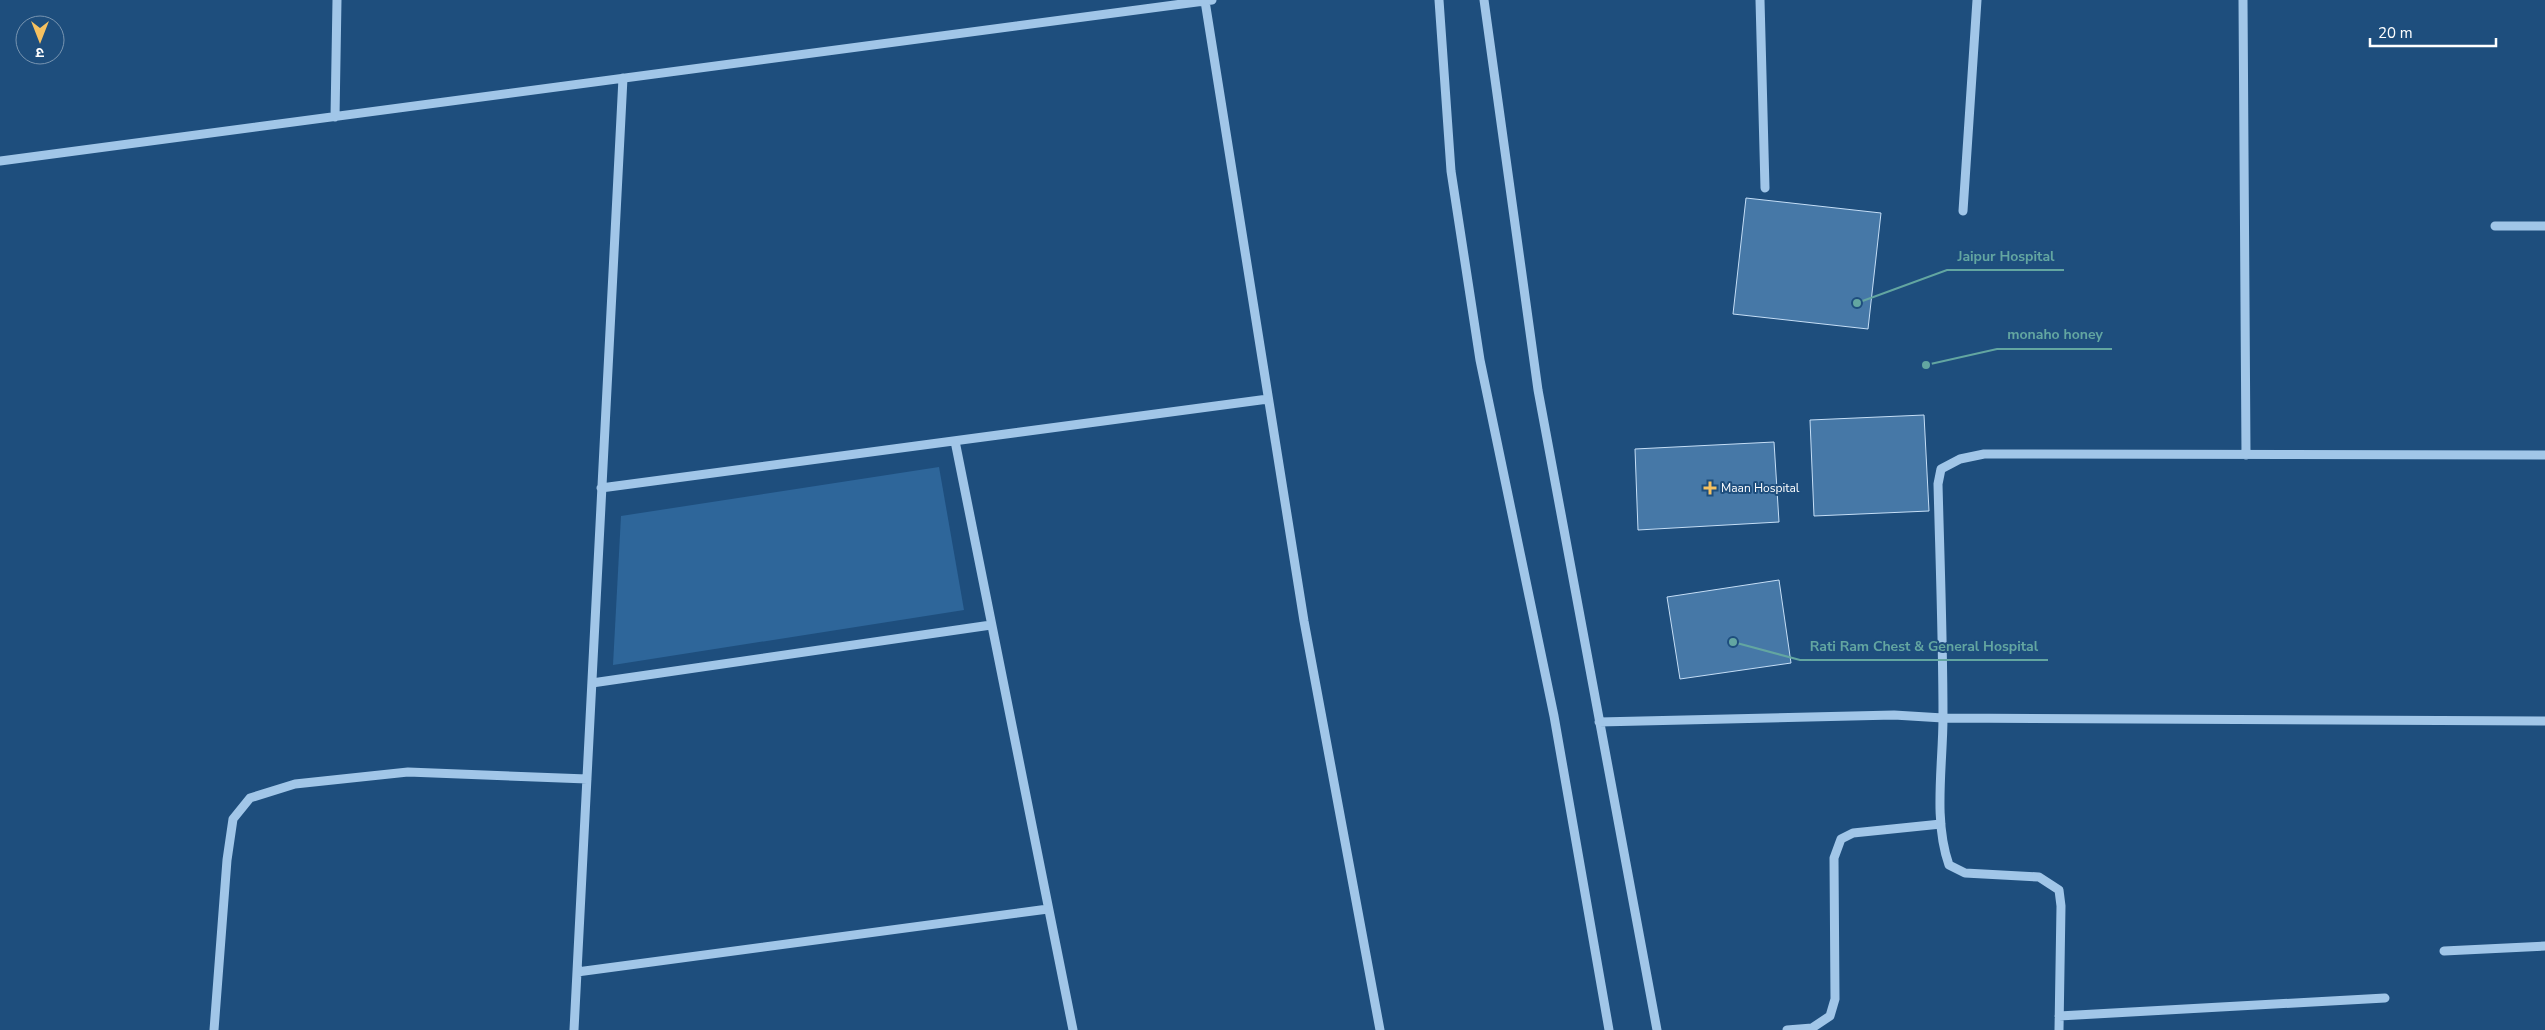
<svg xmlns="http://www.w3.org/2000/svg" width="2545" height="1030" viewBox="0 0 2545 1030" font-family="'Nunito Sans','Noto Sans Devanagari',sans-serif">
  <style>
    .green { fill: #2e669a }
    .building { fill: #4678a7; stroke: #c5def6 }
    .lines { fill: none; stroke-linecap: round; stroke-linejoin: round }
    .minor { stroke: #a1c6e8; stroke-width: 9 }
    .poi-dot { fill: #f6c160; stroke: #1e4e7d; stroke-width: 2 }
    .labels { text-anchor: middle; stroke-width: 4; stroke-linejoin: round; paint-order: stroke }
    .poi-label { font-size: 12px; fill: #fff; stroke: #1e4e7d; text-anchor: start }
    .leader { fill: none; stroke: #63a6a1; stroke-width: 2 }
    .callout-dot { fill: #63a6a1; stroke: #1e4e7d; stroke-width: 2 }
    .callout-label { font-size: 14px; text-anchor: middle; font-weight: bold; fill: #63a6a1; stroke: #1e4e7d; stroke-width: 4; stroke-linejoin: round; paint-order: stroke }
  </style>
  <rect width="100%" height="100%" fill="#1e4e7d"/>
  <path class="green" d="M939,467L964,610L613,665L621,516Z"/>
  <path class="building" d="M1746,198L1881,213L1868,329L1733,314Z
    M1924,415L1929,511L1814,516L1810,420Z
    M1774,442L1779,522L1638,530L1635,449Z
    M1779,580L1791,663L1680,679L1667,597Z"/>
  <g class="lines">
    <path class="minor" d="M1439,0L1451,171L1480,360L1554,716L1609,1030
      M1484,0L1538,390L1657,1030
      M1760,0L1765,188
      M2243,0L2246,455
      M1205,1L1304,621L1380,1030
      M335,117L337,0
      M0,161L1212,0
      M1963,211L1977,0
      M2495,226H2545
      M955,441L1073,1030
      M601,488L1268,399
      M592,683L991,625
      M1599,722L1894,715L1943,718L2545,721
      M2444,951L2545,946
      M577,972L1048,909
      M2059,1016L2385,998
      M214,1030L227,860L233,819L250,798L295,784L408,772L587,779
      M574,1030L623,78
      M1787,1030L1812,1028L1830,1016L1835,999L1834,858L1841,839L1853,833L1941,824
      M2059,1030L2061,906L2059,890L2039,877L1965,873L1949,865C1933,820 1943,765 1943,717C1943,640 1940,562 1938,484L1941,469L1960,459L1984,454L2545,455"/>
  </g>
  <path class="poi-dot" d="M1707.5 480.5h5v5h5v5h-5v5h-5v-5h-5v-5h5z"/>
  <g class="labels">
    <g class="poi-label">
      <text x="1721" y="492">Maan Hospital</text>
    </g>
  </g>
  <path class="leader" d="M1857 303L1947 270H2064M1926 365L1997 349H2112M1733 642L1800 660H2048"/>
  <g class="callout-dot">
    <circle cx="1857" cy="303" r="5"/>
    <circle cx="1926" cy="365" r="5"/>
    <circle cx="1733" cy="642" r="5"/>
  </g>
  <g class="callout-label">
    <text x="2006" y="261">Jaipur Hospital</text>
    <text x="2055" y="339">monaho honey</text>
    <text x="1924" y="651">Rati Ram Chest &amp; General Hospital</text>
  </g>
  <g transform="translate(40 40) rotate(180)"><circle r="24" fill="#1e4e7d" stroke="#7895b1"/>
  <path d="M0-4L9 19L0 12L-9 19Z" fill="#f6c160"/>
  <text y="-8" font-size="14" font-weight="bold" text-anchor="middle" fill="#ffffff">उ</text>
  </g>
  <path d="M2370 38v8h126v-8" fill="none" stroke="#ffffff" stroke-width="2.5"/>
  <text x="2378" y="38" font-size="15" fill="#ffffff" stroke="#1e4e7d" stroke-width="4" paint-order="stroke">20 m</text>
</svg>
